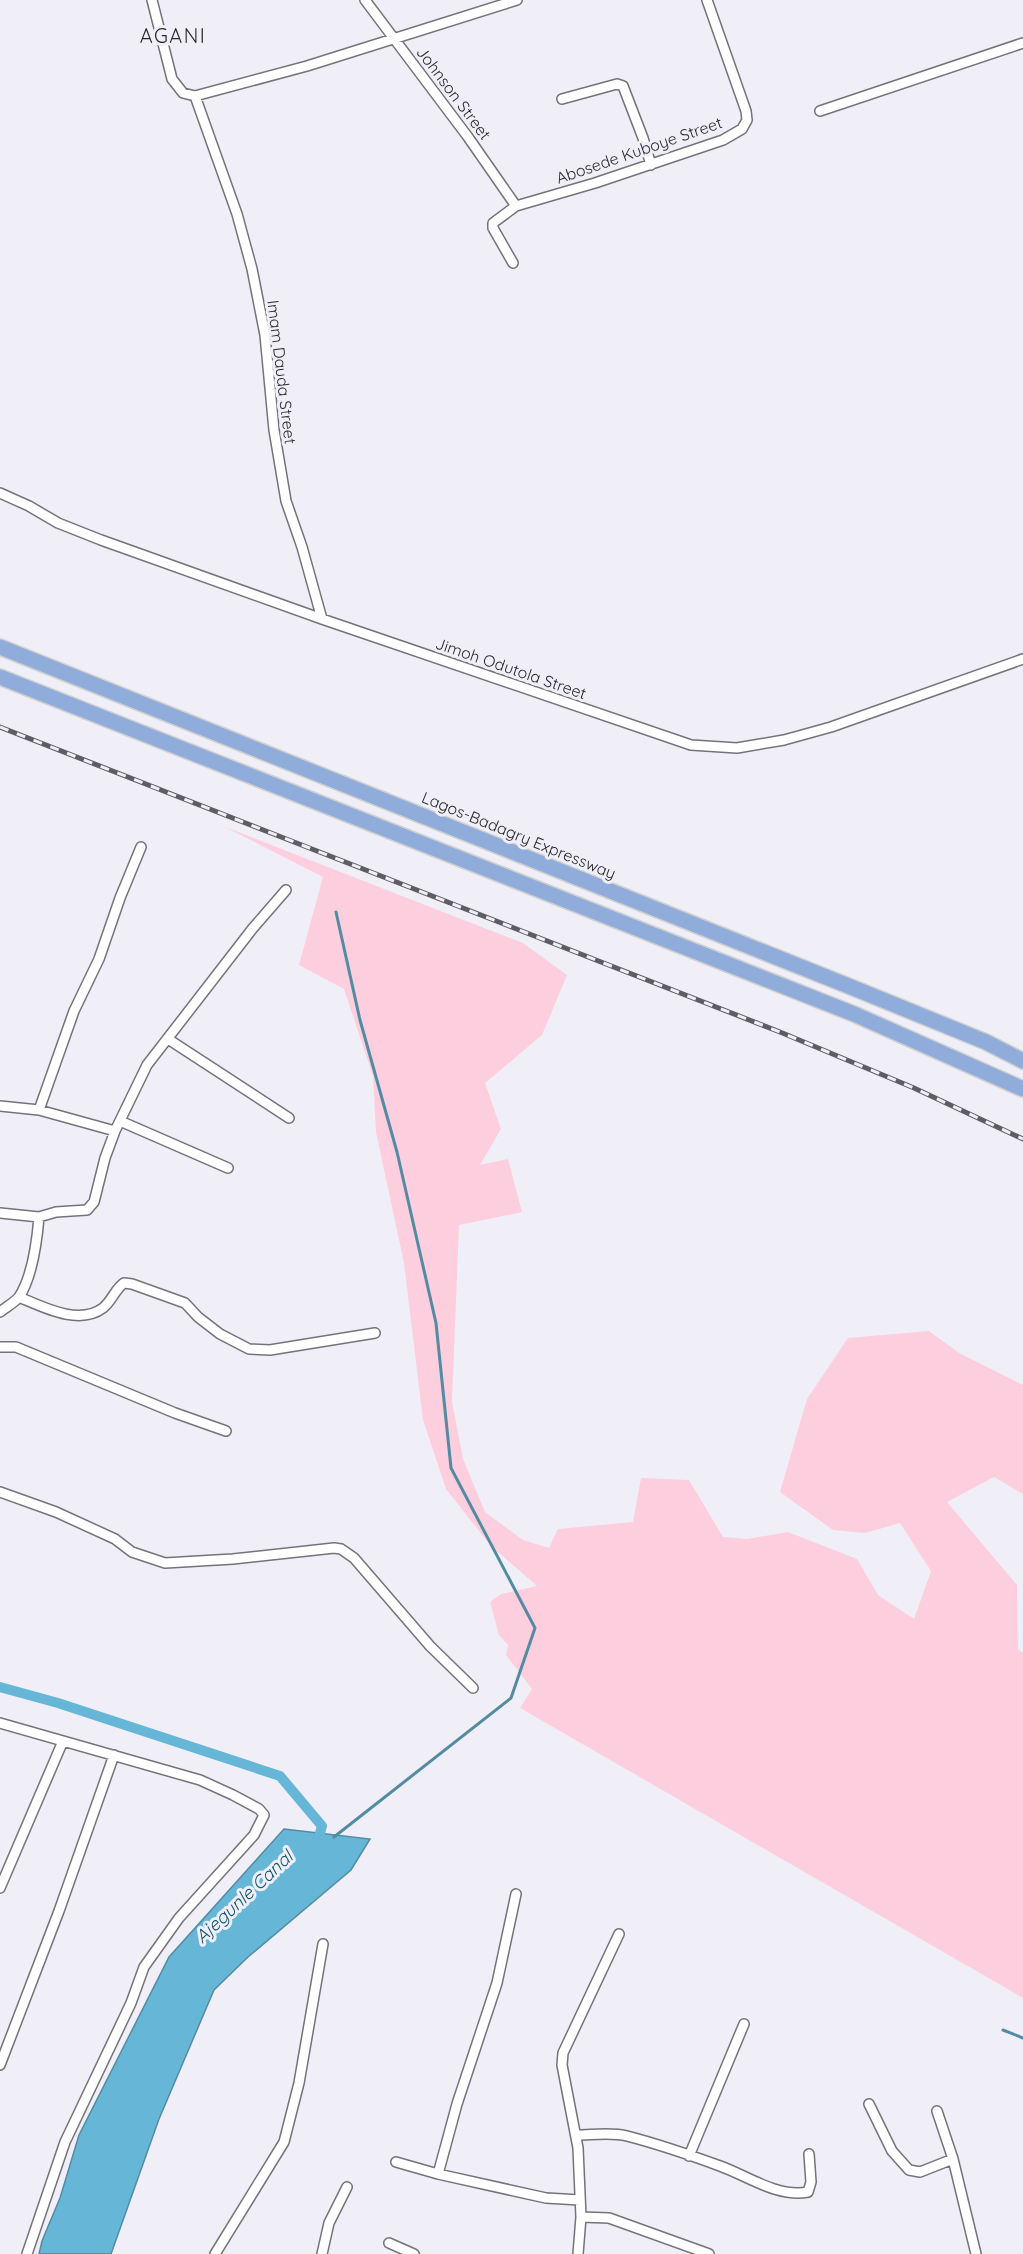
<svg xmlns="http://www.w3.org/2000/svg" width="1023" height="2254" viewBox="0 0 1023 2254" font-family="Quicksand,sans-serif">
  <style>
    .green { fill: #fdcedd }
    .water { fill: #66b6d7; stroke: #538ba3; stroke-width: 1.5 }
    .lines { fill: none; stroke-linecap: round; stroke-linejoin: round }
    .stream { stroke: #538ba3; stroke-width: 3 }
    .canal { stroke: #66b6d7; stroke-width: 10 }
    .minor-casing { stroke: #74737a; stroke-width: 12 }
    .trunk-casing { stroke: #d0d0d0; stroke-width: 18 }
    .minor { stroke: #fff; stroke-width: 9 }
    .trunk { stroke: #90acda; stroke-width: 15 }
    .rail-casing { stroke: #5e5d62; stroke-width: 5 }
    .rail { stroke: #f0eff8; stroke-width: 3; stroke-dasharray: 9; stroke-linecap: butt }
    .labels { text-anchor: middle; stroke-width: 6; stroke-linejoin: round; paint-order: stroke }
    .street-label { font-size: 16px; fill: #28282b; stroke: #f0eff8 }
    .water-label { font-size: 18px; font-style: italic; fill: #11546b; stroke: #f0eff8 }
    .quarter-label { font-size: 20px; letter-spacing: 1.5px; fill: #28282b; stroke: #f0eff8 }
  </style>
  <rect width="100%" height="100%" fill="#f0eff8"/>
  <path class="green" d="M225,827L523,943L567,975L542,1035L485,1083L501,1129L480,1165L508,1159L522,1212L459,1225L452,1402L463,1459L485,1512L523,1540L549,1548L558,1529L633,1522L641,1478L689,1480L723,1537L747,1539L788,1532L857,1559L878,1595L914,1619L931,1571L900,1523L865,1533L833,1530L780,1492L807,1399L848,1338L929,1331L959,1353L1023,1385V1494L994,1477L947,1502L1017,1585L1018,1649L1023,1653V1998L520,1708L532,1689L506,1655L508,1645L499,1635L490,1602L501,1594L537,1586L490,1545L446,1489L423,1420L404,1263L376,1132L373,1076L344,989L299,965L323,877Z"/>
  <path class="water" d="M284,1829L370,1839L351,1870L248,1957L214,1990L159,2119L111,2254H39L42,2241L60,2198L79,2135L169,1957Z"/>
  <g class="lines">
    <path class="stream" d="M334,1837L511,1698L535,1628L451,1468L436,1323L397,1152L360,1020L336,912
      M1003,2030L1023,2038"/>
    <path class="canal" d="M0,1687L58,1703L280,1776L322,1826L316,1847"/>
    <defs>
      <path id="minor" d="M152,0L172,79L183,93L195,96L237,214L252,269L265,335L274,430L286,501L302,547L322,619
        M365,0L468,137L516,206
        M195,96L307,66L517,0
        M562,99L617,84L623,86L643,138L651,165
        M820,111L1023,43
        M513,263L493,228V223L516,206L595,183L723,140L742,129L747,120L746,111L707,0
        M0,493L29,506L58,523L101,540L322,619L691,745L737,748L784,740L831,727L1023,659
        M168,1039L289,1118
        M0,1106L39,1110L115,1131
        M39,1110L74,1011L99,959L120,898L141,847
        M120,1121L228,1168
        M0,1213L39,1217L56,1212L87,1210L94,1202L105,1158L115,1131L147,1065L253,928L286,890
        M19,1297C43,1307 79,1326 103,1308C112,1301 115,1289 124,1283L132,1284L185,1303L198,1317L220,1334L249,1349L270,1350L375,1333
        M0,1312C6,1307 14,1303 19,1297C33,1276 37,1241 39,1217
        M0,1347H16L175,1413L226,1431
        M0,1492L56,1512L115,1539L132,1552L165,1563L233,1559L334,1548L341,1549L354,1558L430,1646L473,1688
        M0,1723L200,1780L233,1795L259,1809L264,1815L254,1835L179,1918L144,1967L131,2003L65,2142L27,2254
        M0,1888L63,1741
        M0,2065L59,1911L114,1755
        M869,2104L892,2151L909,2170L920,2172L953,2159
        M937,2111L953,2159L976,2254
        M576,2135C592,2135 612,2132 627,2136C658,2144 690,2155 720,2166C748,2176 778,2198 808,2192L811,2182L809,2154
        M689,2156L744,2024
        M396,2162L438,2174L546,2198L580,2200
        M438,2174L457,2104L497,1983L516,1894
        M581,2217L609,2218L709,2254
        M389,2243L414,2254
        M215,2254L284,2142L299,2083L323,1944
        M322,2254L329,2223L347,2187
        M578,2254L581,2217L578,2148L562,2065L563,2053L619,1934"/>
      <path id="trunk" d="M0,647L851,987L986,1042L1023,1061
        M0,677L854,1014L1023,1089"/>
    </defs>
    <use href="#minor" class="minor-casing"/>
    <use href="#trunk" class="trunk-casing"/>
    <use href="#minor" class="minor"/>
    <use href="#trunk" class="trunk"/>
    <defs>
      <path id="rail" d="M0,727L780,1032L914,1088L1023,1139"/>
    </defs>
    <use href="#rail" class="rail-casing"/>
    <use href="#rail" class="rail"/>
  </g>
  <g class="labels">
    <g class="street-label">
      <text transform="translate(454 93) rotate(53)" y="6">Johnson Street</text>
      <text transform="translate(639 150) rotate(-19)" y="6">Abosede Kuboye Street</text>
      <text transform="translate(282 372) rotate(83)" y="6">Imam Dauda Street</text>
      <text transform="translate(511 668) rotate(19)" y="6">Jimoh Odutola Street</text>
      <text transform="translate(519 835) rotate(22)" y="6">Lagos-Badagry Expressway</text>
    </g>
    <g class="water-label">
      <text transform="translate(244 1897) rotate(-43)" y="6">Ajegunle Canal</text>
    </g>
    <g class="quarter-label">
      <text x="173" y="43">AGANI</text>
    </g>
  </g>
</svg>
